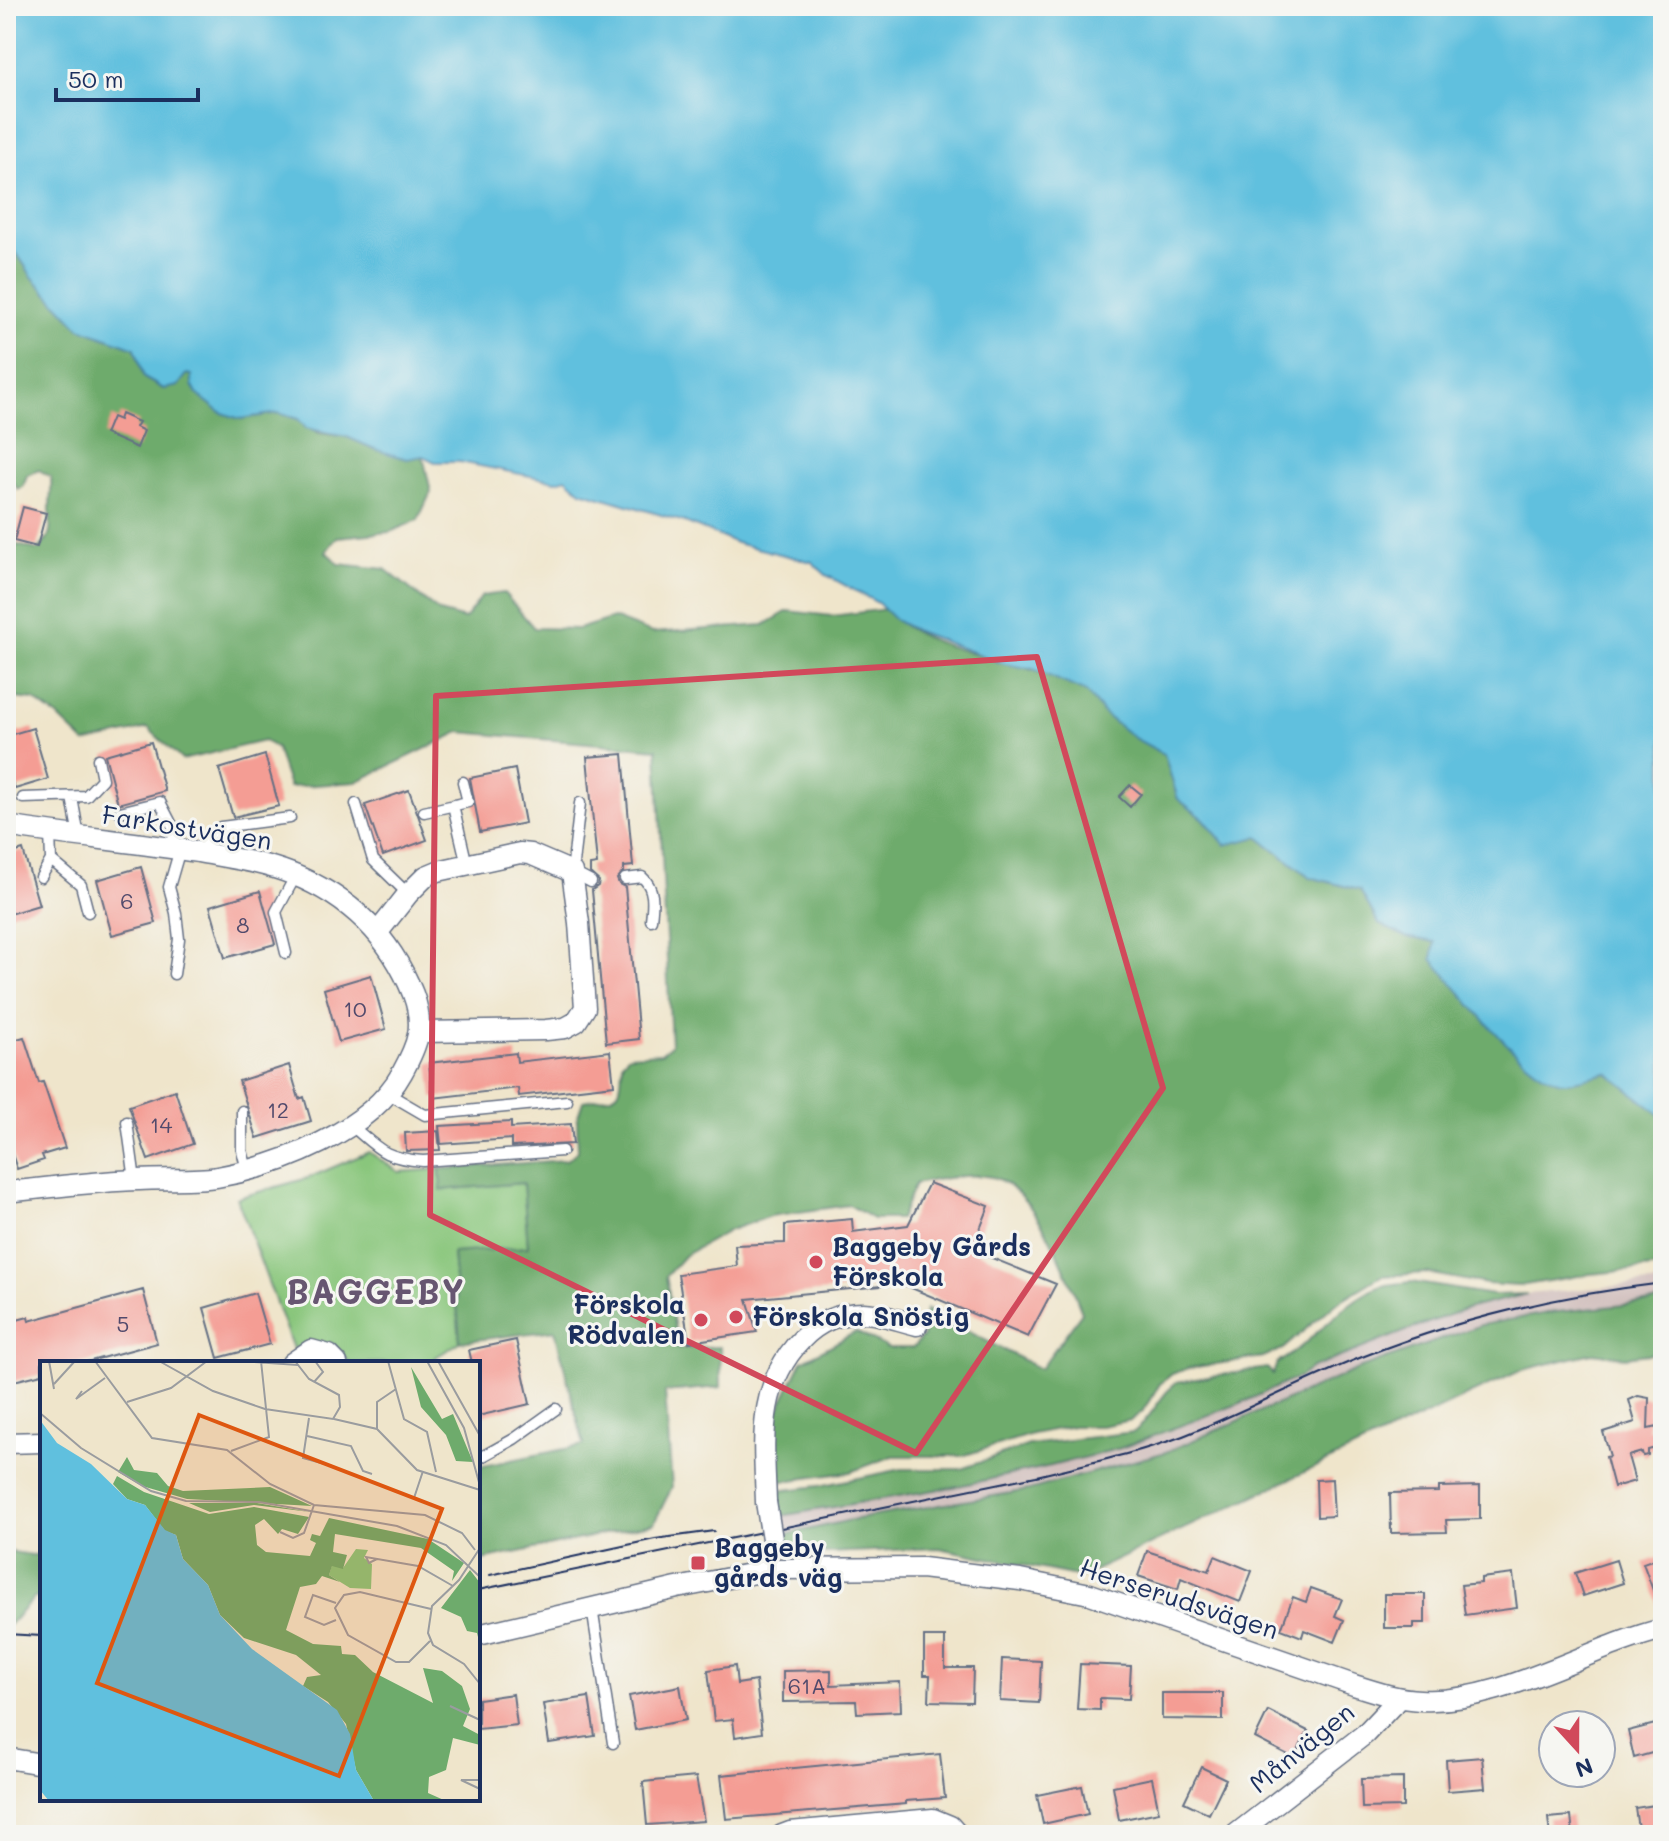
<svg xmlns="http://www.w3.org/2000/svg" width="1669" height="1841" viewBox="0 0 1669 1841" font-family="Mali,sans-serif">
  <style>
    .industrial { fill: #d1bfbd }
    .green { fill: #89c67c; stroke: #527a6d; stroke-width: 2 }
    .forest { fill: #6eab6c; stroke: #446d65; stroke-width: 2 }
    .water { fill: #60c0de; stroke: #3e789e; stroke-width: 2 }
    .building { fill: #f49d94 }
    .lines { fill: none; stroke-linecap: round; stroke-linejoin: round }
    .service-casing { stroke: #656f84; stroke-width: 13 }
    .minor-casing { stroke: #656f84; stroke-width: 23 }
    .service { stroke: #fff; stroke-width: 10 }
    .minor { stroke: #fff; stroke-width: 20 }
    .tram { stroke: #1b2f5e; stroke-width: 2 }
    .minor-bridge-casing { stroke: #656f84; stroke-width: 23; stroke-linecap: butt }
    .minor-bridge { stroke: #fff; stroke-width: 20 }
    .marked { fill: none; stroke: #d1495b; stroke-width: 6; stroke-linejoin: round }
    .poi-dot { fill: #d1495b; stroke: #f6f6f2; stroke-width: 3 }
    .labels { text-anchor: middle; stroke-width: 6; stroke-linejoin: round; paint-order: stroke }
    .number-label { font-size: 22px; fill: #514a6c }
    .street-label { font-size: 26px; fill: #1b2f5e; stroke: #f6f6f2 }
    .poi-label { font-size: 26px; font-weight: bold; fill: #1b2f5e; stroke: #f6f6f2; text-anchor: start }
    .district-label { font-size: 34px; font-weight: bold; letter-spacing: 2px; fill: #675671; stroke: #f6f6f2 }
    .inset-river { fill: none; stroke: #60c0de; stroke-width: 4 }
    .inset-road { fill: none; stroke: #9a9c9f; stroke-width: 2 }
    .view { fill: #de5710; fill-opacity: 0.15; stroke: #de5710; stroke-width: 4 }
    .inset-edge { fill: none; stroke: #1b2f5e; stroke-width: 4 }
  </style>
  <rect width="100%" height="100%" fill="#f6f6f2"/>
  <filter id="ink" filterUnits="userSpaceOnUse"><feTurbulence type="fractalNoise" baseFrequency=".0125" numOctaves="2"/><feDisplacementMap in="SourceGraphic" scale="16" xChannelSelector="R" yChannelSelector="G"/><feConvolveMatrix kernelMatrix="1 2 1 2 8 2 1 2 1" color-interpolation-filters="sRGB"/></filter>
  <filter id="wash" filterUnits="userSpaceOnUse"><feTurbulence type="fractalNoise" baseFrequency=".006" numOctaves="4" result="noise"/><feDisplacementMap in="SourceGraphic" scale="32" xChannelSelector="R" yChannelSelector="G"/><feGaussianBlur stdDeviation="1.8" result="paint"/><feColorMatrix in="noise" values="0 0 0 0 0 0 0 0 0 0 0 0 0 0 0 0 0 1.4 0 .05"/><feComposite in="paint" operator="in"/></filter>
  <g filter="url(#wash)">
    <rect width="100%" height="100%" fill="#efe5cb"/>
    <path class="industrial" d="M1663,1282V1301L1548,1313L1481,1325L1361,1368L1166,1452L1111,1468L1029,1490L851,1520L781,1536L780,1516L1022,1473L1158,1436L1246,1401L1299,1377L1312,1368L1462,1310L1527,1294Z"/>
    <path class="green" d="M369,1152L399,1172L440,1169L442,1190L523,1183L528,1247L453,1254L460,1342L436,1357L434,1363H350L332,1343L293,1349L237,1198L308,1178Z"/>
    <path class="forest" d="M6,237L33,278L80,328L135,348L144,378L163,389L178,386L187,374L192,375L220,412L240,419L278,413L298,419L319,433L347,437L377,450L423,456L431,492L418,520L390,532L337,537L326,552L339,564L385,569L439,612L465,619L482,596L504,593L534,628L578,629L613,618L652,633L764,625L788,611L832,616L886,609C919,650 1007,658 1055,678C1065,682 1080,686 1088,694C1095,701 1100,710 1108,717C1126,732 1144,743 1164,754L1178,799L1204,819L1225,844L1258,837L1310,877L1360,890L1379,924L1406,937L1436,942L1563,1082L1608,1073L1663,1117V1267L1590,1274L1519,1286L1487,1284L1426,1273L1381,1276L1335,1304L1283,1349L1263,1357L1189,1368L1172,1374L1160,1384L1142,1412L1131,1420L1101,1426H1073L1032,1434L962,1456H893L850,1472L777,1482L773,1475L774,1419L802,1361L856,1332L888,1348H913L923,1336L926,1309L1040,1369L1082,1312C1067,1273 1037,1193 995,1178C975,1171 936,1180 915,1184L900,1219H873L849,1205L770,1216L730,1230L685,1255L666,1276L678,1348L720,1347L721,1387L665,1392L672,1487L654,1523L478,1561V1467L584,1445L555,1330L460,1342L453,1253L528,1247L523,1183L441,1190L440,1169L566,1160L578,1151L577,1119L583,1101C620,1094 621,1101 622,1062L629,1055L661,1053L671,1045L657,749L460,732L356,782L289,787L276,748L264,741L182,760L148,728L85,743L58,717L34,700L6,697V542L38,550C54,534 50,529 50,509C50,498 52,488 51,477L39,470L27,475L23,487L18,489L13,482L6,479Z
      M1411,1282L1493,1295L1527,1294L1462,1310L1401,1333L1312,1368L1299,1377L1246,1401L1121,1448L1051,1466L953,1487L780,1516L778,1491L819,1486L902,1469H961L1029,1445L1134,1432C1152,1417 1159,1397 1176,1382L1267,1368L1273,1374L1277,1363C1314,1343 1339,1303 1379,1287C1388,1283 1401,1284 1411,1282Z
      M1663,1301V1352L1625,1357L1592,1353L1522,1370L1081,1577L939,1548L782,1555L781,1536L789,1534L851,1520L1029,1490L1166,1452L1361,1368L1481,1325L1548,1313Z
      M6,1551L32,1555L42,1554V1597L34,1598L9,1625H6Z"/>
    <path class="water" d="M6,6H1663V1117L1608,1073C1595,1075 1579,1081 1566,1082C1529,1083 1457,987 1432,959L1435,942L1406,937L1379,924L1360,890L1310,877L1258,837L1225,845L1204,819L1178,799L1164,754L1134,738L1104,714L1086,692L1033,669L1004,664L914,630L895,620L878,603L826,575L812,562L736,543L685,522L581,491L566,478L556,481L460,462H435L423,456L407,459L377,450L347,437L306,428L298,419L278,413L240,419L220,412L197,394L192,385V375L187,374L178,386L164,389L144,378L135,348L80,328L33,278L6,237Z"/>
    <g id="blocks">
      <path class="building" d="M121,414L139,422L136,427L144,431L137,448L105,434L112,417L119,420Z
        M23,507L46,513L37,547L14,541Z
        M33,728L48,779L15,789L13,784L6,786V736Z
        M151,742L165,791L118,804L105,755Z
        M623,754L633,866L624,867V871L617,879L619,884L625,887L639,1039L606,1043L592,890L598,886L599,881L590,873V865L597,864L587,757Z
        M265,755L279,806L233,817L219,769Z
        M515,769L525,823L480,832L470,778Z
        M1130,785L1141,794L1130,807L1119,797Z
        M409,790L427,840L383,856L365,805Z
        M23,850L39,905L6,915V855Z
        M141,867L156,923L112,935L97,880Z
        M260,891L275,944L225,958L210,906Z
        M371,975L386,1029L339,1042L324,989Z
        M24,1037L39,1083L43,1082L65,1148L42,1155L44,1160L17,1169L6,1136V1042Z
        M610,1051L614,1085L519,1096L518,1088L433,1098L429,1063L516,1053L517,1062Z
        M289,1065L299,1099L304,1097L311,1121L257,1138L239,1081Z
        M175,1090L193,1144L148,1160L129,1106Z
        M511,1122V1128L571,1124L573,1144L511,1147V1139L441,1144L439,1126Z
        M438,1131L440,1150L406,1151L405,1133Z
        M929,1183L989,1206L972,1250L1056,1284L1028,1337L902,1284L747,1299L757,1332L689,1342L678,1274L737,1266L735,1245L785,1243V1225L852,1219L853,1232L908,1225Z
        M143,1290L157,1343L83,1363H42V1374L6,1383V1323L28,1317L29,1321Z
        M255,1293L270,1344L218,1358L204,1308Z
        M516,1340L530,1404L478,1416V1363H472L469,1350Z
        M1638,1396L1649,1398L1648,1429L1663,1426V1446L1648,1450V1455L1643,1456L1642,1452L1628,1456L1635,1481L1614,1487L1606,1457L1610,1456L1603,1432L1635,1422L1629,1400Z
        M1332,1479L1334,1516L1317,1517L1316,1480Z
        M1480,1486V1519L1446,1520L1447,1532L1391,1533L1390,1493L1439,1492V1487Z
        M1147,1551L1209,1571L1215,1556L1252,1571L1240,1602L1181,1578L1178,1589L1138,1576Z
        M1663,1556V1612H1661L1643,1563Z
        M1616,1560L1623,1583L1583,1596L1575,1573Z
        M1513,1574L1517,1608L1465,1615L1461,1585L1481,1583V1578Z
        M1311,1588L1342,1599L1335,1616L1344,1620L1335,1642L1304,1630L1302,1637L1281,1629L1293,1597L1306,1602Z
        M1384,1594H1425V1623H1414V1628H1384Z
        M924,1637H945V1668H973L972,1702L929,1701L930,1675H924Z
        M1002,1659L1041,1661L1039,1703L1000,1701Z
        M1080,1664L1131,1666L1129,1699L1100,1698V1710L1077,1709Z
        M735,1666L737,1684L756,1681L762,1733L735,1737L733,1719L714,1721L708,1670Z
        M831,1670V1685L900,1682L901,1711L857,1713L856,1701L783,1702V1671Z
        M680,1686L686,1720L635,1730L629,1696Z
        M1162,1693H1223V1720L1162,1719Z
        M513,1694L517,1725L478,1729V1699Z
        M589,1697L595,1736L549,1743L543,1704Z
        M1268,1711L1308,1731L1294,1758L1255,1738Z
        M1663,1722V1750L1634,1758L1628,1731Z
        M940,1754L945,1798L906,1801V1804L726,1819L721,1775Z
        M1482,1757L1485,1788L1448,1791L1446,1760Z
        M1201,1767L1226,1779L1209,1814L1184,1802Z
        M696,1777L704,1821L647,1825L643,1782Z
        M1152,1778L1159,1812L1119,1820L1113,1786Z
        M1403,1778V1807L1362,1808L1361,1779Z
        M1082,1786L1088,1814L1043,1824L1037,1795Z
        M1661,1804L1663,1835H1639L1635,1808Z
        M1571,1816L1573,1835H1550L1548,1818Z"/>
    </g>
  </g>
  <g filter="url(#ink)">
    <use href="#blocks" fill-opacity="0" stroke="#656f84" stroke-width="2"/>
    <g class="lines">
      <defs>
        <path id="service" d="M72,797L79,837
          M23,798L86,796L102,779L98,759
          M580,803L572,872L591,882
          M356,804L373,860L408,894
          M453,805L467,865
          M120,812L160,802L173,827L174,848
          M424,812L468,802L463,782
          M50,833L51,860L81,885L88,912
          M204,853L209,835L221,827L290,818
          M41,877L51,860
          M625,879L642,877C655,888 653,904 651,920
          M286,953L276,912L296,875
          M174,974L179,939L176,913L169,887L180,849
          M389,1094L425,1115L567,1101
          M242,1111V1150L247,1170
          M127,1122L135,1180
          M352,1126C380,1150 384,1158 423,1161L562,1151
          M478,1459L514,1439L556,1409
          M592,1608L613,1743"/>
        <path id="minor" d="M6,826C70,836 134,842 198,852C230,858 262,862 292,874C350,897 390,936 413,994C425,1026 418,1044 402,1073C370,1131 280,1166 217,1177C192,1181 164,1178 139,1180C94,1181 50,1188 6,1192
          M378,932L408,894L426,876L438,871L520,853L530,854L572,872L579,923L585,1008L576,1022L565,1028L546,1030L421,1032
          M292,1363L311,1350L329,1355L337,1363
          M6,1443L42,1442
          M766,1502C764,1442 756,1386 802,1339C818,1322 839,1313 863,1313C880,1313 900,1321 917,1325
          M478,1635L677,1588L776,1569L922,1568L1020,1580L1090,1594L1354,1685C1376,1692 1397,1699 1420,1700C1499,1705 1586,1648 1663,1629
          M6,1758L42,1764
          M782,1835L790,1832L933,1819L950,1826L958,1835
          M1235,1835L1365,1734L1398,1699"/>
      </defs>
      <use href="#service" class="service-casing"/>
      <use href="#minor" class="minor-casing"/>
      <use href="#service" class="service"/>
      <use href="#minor" class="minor"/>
      <path class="tram" d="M490,1575L655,1539L714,1531
        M478,1590L1036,1476C1085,1464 1135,1454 1183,1436C1244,1412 1301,1381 1362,1357C1458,1319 1560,1295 1663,1283
        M6,1634L42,1636"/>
      <defs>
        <path id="minor-bridge" d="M766,1502L773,1545"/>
      </defs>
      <use href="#minor-bridge" class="minor-bridge-casing"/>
      <use href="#minor-bridge" class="minor-bridge"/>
    </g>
  </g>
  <path class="marked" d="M1037,657L1163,1088L916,1453L430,1215L436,696Z"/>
  <g class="poi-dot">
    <circle cx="816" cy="1262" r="8"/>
    <circle cx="736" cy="1317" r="8"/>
    <circle cx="701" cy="1320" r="8"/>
    <rect x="690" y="1555" width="16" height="16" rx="4"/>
  </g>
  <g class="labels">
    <g class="number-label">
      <text x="127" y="909">6</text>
      <text x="243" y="933">8</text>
      <text x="355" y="1017">10</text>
      <text x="278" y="1118">12</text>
      <text x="161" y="1133">14</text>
      <text x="123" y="1332">5</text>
      <text x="807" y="1694">61A</text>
    </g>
    <g class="street-label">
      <text transform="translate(187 828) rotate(9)" y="9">Farkostvägen</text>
      <text transform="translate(1179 1599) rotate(18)" y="9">Herserudsvägen</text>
      <text transform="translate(1302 1748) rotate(-39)" y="9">Månvägen</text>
    </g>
    <g class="poi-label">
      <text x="832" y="1256">Baggeby Gårds<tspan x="832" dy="30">Förskola</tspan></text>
      <text x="685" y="1314" text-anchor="end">Förskola<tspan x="685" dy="30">Rödvalen</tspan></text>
      <text x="752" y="1326">Förskola Snöstig</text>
      <text x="714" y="1557">Baggeby<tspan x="714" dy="30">gårds väg</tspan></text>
    </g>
    <g class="district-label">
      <text x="376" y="1304">BAGGEBY</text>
    </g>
  </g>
  <g transform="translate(40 1361)">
    <rect width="440" height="440" fill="#efe5cb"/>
    <path d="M316,188L328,189L324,197L332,203L331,228L310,227L289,214L292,204L303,207Z" fill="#89c67c"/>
    <path d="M371,6L402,58L413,53L433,101L416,100L406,74L381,46ZM87,96L94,109L117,112L128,125L143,130L230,126L272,145L147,138L102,125L78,111ZM77,115L104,131L169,153L214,146L269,156L258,173L242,168L238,173L224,158L215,164L217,184L226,191L270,195L276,182L270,179L272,173L280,175L289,157L388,178L424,202L412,220L414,210L381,187L295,173L293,191L307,194L303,208L292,205L289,214L300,221L282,215L276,223L260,226L246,269L273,283L301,285L302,293L315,294L333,311L393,342L383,307L402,310L422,325L430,348L423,365L440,374V384L413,377L406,409L389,416L388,432L406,440H334L316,409L306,363L288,341L263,325L267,316L281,314L256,294L204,277L180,254L168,224L143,198L136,174L125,170L105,144L87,138L73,123ZM149,142H217L270,151L214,144L170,151ZM430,209L440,222V284L437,272L427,270L421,256L401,247Z" fill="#6eab6c"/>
    <path d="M0,59L17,82L51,103L87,138L105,144L125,169L136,174L143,198L168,224L180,254L212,288L297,349L310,373L316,409L334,440H9L0,429Z" fill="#60c0de"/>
    <path class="inset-river" d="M0,316L90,440M0,414L23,440"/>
    <path class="inset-road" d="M9,0L14,28M55,0L112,77L187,89L230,123L274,144L385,154L422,172L435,189M119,0L173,30L225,48L293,58L300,46L299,34L269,18L255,0M201,0L258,4M348,0L364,58L387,71L396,111M387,0L424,67L440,125M398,0L440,75M274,21L283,11L275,0M14,23L35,0M42,30L36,38L65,17M87,41L131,27L167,0M0,52L41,87L111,130L146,140L219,141L357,165L406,184L440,216M269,57L263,97L292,105M294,58L337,68L377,109L440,129M337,68V41L356,28M267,75L311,85L323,110L332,113M191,90L229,76L221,0M374,137L383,110M240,171L253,177L264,172L274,144M440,187L419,219L392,245L388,272L393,284L424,303L440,323M337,198L329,202L326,196L378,205L413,225M296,242L273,234L265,256L284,264L296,259M390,280L369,301H356L308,274L295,247L304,234L320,231L391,248M410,345L440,359M440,419H421L440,428"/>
    <path class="view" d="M159,54L402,148L299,415L57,322Z"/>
    <rect width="440" height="440" class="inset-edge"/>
  </g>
  <rect width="1669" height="1841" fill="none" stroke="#f6f6f2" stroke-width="32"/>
  <g transform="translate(1577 1749) rotate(159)"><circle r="38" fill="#f6f6f2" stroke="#9ea6b7" stroke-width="2"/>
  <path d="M0-6L14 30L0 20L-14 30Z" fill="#d1495b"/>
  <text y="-12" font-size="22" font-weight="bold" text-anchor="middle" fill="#1b2f5e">N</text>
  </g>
  <path d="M56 88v12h142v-12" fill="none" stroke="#1b2f5e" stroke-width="4"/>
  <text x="68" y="88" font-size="24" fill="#1b2f5e" stroke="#f6f6f2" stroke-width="6" paint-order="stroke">50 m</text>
</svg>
